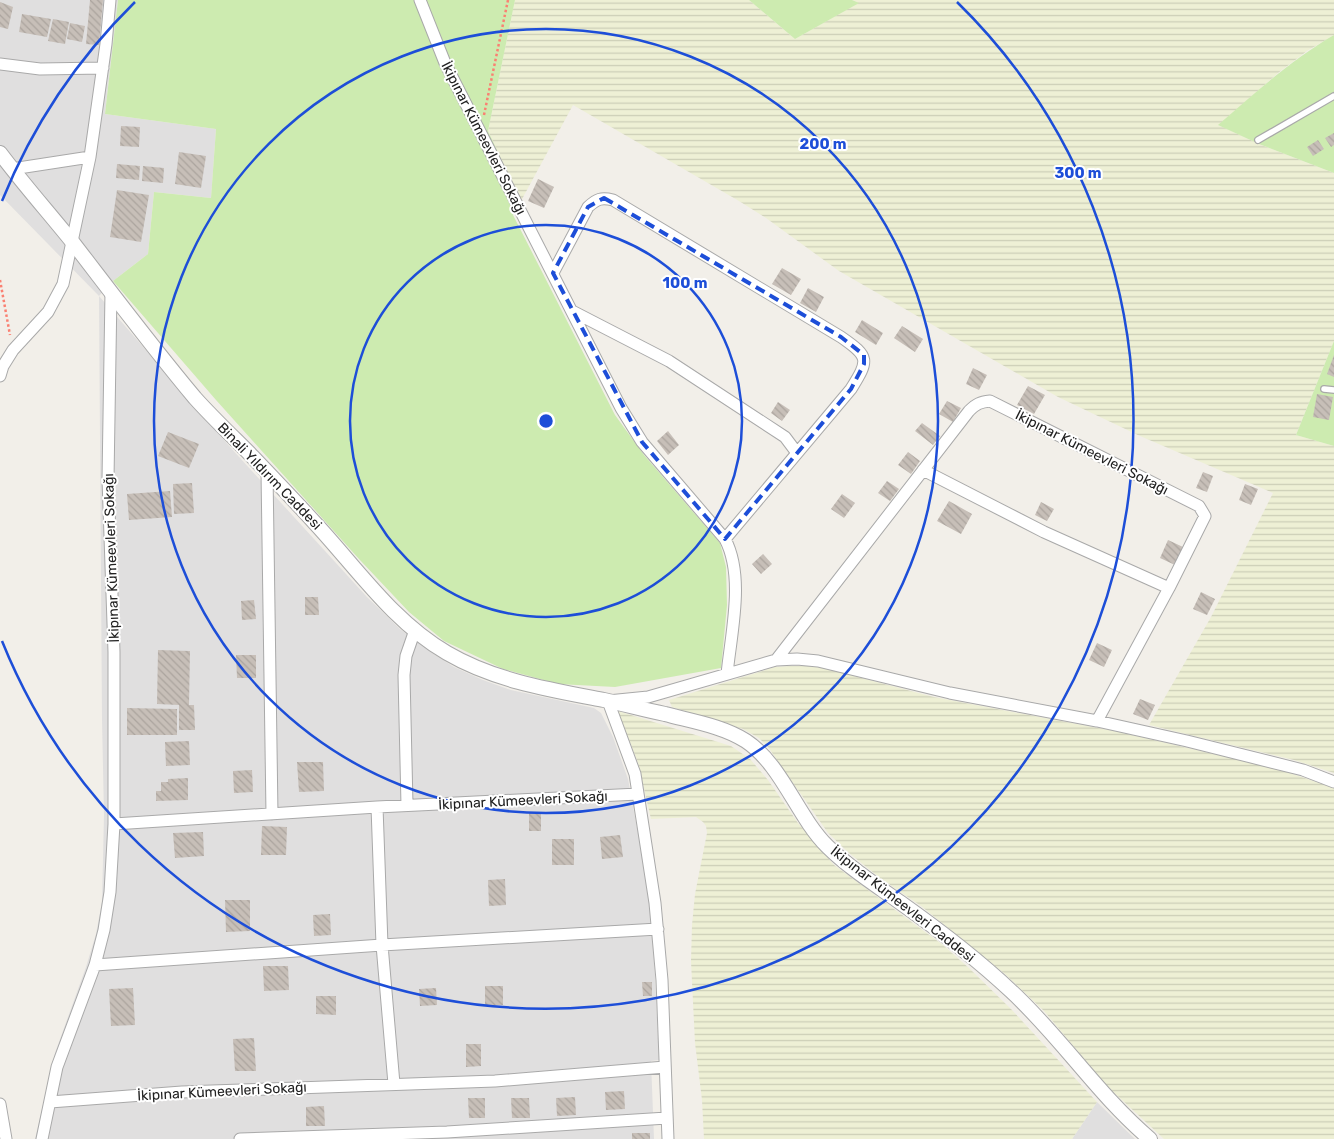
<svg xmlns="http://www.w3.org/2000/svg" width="1334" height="1139" viewBox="0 0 1334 1139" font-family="Rubik,sans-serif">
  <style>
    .residential { fill: #e0dfdf }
    .farmland { fill: url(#farmland-rules) }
    .grass { fill: #cdebb0 }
    .building { fill: url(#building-back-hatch) }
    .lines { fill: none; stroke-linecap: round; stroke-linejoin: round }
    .service-casing { stroke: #a9a9a9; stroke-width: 8 }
    .minor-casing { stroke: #a9a9a9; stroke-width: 13 }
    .tertiary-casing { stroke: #a9a9a9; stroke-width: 16 }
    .path { stroke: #fa8072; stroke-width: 2.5; stroke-dasharray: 2.5 2.5; stroke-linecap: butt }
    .service { stroke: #fff; stroke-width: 5.5 }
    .minor { stroke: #fff; stroke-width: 11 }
    .tertiary { stroke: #fff; stroke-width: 14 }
    .marked { fill: none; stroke: #1d4ed8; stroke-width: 4; stroke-dasharray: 10 6; stroke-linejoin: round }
    .ring { fill: none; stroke: #1d4ed8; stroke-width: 2.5 }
    .labels { text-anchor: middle; stroke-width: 4; stroke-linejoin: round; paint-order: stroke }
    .street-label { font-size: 14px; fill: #222; stroke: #fff }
    .centre { fill: #1d4ed8; stroke: #fff; stroke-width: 2.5 }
    .ring-label { font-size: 15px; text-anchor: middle; font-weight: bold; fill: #1d4ed8; stroke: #fff; stroke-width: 4; stroke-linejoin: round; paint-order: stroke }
  </style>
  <defs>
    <pattern id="farmland-rules" width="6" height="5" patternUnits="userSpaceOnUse" patternTransform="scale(1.25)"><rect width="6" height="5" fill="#eef0d5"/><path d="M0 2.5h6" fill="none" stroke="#ccceb7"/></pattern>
    <pattern id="building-back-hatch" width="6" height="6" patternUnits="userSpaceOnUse" patternTransform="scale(1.25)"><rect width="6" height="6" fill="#c7bfb8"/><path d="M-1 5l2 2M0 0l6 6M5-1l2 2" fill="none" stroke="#aba49e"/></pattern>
  </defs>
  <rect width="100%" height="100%" fill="#f2efe9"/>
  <path class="residential" d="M0,0H118L105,114L216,129L211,198L154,192L148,254L113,281L99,296L231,448L367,597L400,629L432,653L454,667L483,680L511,690L594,708L601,713L613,737L628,779L648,888L653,934L659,1060L651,1061L654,1139H35L55,1053L86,967L96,934L102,902L104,815L102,720L99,296L0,195Z
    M1097,1102L1135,1139H1072Z"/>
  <path class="farmland" d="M515,0H749L795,39L858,3L852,0H1334V35L1307,51L1278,73L1219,125L1259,144L1334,173V341L1296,435L1334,446V773L1294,760L1149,725L1211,617L1273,493L1140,436L1058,397L839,271L766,218L739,201L573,105L521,201L488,131Z
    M790,666H809L823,668L934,697L1119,732L1278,769L1334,788V1139H1164L1108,1087L1044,1011L1005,974L921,906L880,878L849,853L828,833L768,747L759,738L743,729L672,707L669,700L746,676L775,667Z
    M618,711L731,746L750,759L768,780L798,823L834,865L943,945L970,969L1011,1009L1097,1102L1072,1139H704L702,1100L695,1043L691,961L692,925L695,894L707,833L706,826L703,822L696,817L651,819L638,763Z"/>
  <path class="grass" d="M118,0H515L488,131L521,201L513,215L615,415L644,455L720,543L726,567L727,605L721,668L615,687L558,684L503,669L444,641L409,612L359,559L216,400L113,281L148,254L154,192L211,198L216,129L105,114Z
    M749,0H852L859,3L795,39Z
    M1334,35V173L1259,144L1218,125C1256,92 1291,60 1334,35Z
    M1334,341V446L1296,435Z"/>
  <path class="building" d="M90,0H103L99,45L86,44Z
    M0,2L13,7L8,29L0,27Z
    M22,14L51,19L47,37L19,32Z
    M53,19L69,22L65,44L48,41Z
    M70,23L85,26L82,42L67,39Z
    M121,126L140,127L139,147L120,146Z
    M1334,133V145L1331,147L1325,138Z
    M1318,140L1324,149L1313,156L1307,147Z
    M179,152L206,156L201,188L175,184Z
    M117,164L140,166L139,180L116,178Z
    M143,166L164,168L163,183L142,181Z
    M538,179L554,187L544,208L528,201Z
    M117,190L149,195L141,242L110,237Z
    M782,268L801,279L791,295L772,284Z
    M808,288L824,297L816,312L800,303Z
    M862,320L883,333L876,345L855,332Z
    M902,326L923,339L915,352L894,338Z
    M1334,355V377L1327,374Z
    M973,368L987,375L979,390L966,384Z
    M1028,386L1045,395L1034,414L1017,405Z
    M1317,394L1333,397L1329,420L1313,417Z
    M947,401L961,408L953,422L939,414Z
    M778,402L790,410L782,421L771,413Z
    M922,423L940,436L933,445L915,431Z
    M668,431L679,445L668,455L657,441Z
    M168,432L199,444L189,468L158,456Z
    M908,452L920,461L911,474L898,465Z
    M1203,472L1213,476L1207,492L1196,488Z
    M887,481L899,489L890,501L878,493Z
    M192,483L194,513L174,514L173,484Z
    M1245,484L1258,489L1251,505L1239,500Z
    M170,491L172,517L129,520L127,494Z
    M842,494L855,503L844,518L831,509Z
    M949,501L972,514L961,534L937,521Z
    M1041,502L1054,509L1047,521L1035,515Z
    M1168,540L1183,547L1175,565L1160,558Z
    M763,554L772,564L761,574L752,564Z
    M1201,592L1215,599L1207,615L1193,609Z
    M305,597H318L319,615H305Z
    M254,600L256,619L242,620L241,601Z
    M1097,643L1112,650L1104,667L1089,660Z
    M158,650L190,651L189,705H194L195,730H179V705L157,704Z
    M236,655H256V678H237Z
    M1140,699L1155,705L1148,720L1133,714Z
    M127,708L177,709V735H127Z
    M189,741L190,765L166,766L165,742Z
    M297,762H323L324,791L299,792Z
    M252,770L253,792L234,793L233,771Z
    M188,778V800L156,801V791H161V782H168V779Z
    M529,812H541V831H529Z
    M262,826L287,827L286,855H261Z
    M203,832L204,856L175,858L173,833Z
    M620,835L623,857L602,859L600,837Z
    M552,839H574V865H552Z
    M505,879L506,905L489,906L488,880Z
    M225,900H250V931L226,932Z
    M330,914L331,935L314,936L313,915Z
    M263,966H288L289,990L264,991Z
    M642,982H652V996H643Z
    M485,986H503V1005L485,1006Z
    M133,988L135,1025L111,1026L109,989Z
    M436,988L437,1005L420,1006L419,989Z
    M316,996H336V1015L316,1014Z
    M254,1038L256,1071H235L233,1039Z
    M466,1044H481V1066L466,1067Z
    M624,1091L625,1109L606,1110L605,1092Z
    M575,1097L576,1115L557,1116L556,1098Z
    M468,1098H485V1118H469Z
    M511,1098H529L530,1118H512Z
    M324,1106L325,1126H306V1107Z
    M632,1133H650V1139H632Z"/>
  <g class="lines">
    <defs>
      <path id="service" d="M1258,140L1334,96
        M1324,389L1334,390"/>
      <path id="minor" d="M420,0L445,63L621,408L642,442L725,539C745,577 731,633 727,674
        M0,64L40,69L103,68
        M12,169L90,157
        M553,273L588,207C597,199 601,197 613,200L841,337C870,357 869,360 851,389L725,539
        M572,311L669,361L785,437L797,453
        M0,376L3,366L13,350L48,312L63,284L90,157L106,44L110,0
        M923,470L1044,532L1169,588
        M267,472L272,814
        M776,660L969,411C976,404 980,402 990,401L1199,506L1205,516L1169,588L1097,721
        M407,805L404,675L406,656L415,630
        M377,807L382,945L394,1084
        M114,824L377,807L638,794
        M95,965L382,945L658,929
        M50,1102L182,1092L495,1081L665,1067
        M0,1104L6,1139
        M42,1139L57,1067L95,965L104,930L110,892L114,824V652L108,479L111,292
        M240,1139L447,1132L667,1118
        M668,1139L662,980L655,903L635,774L608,701L648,697L776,660L797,659L818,661L950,693L1097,721L1187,741L1303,770L1334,782"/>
      <path id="tertiary" d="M0,153C24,185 50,214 74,244C114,296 153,348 195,398C212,417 231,435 250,454C271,476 293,499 314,522C356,567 393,622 447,653C495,681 551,690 604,700C624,704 644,710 665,714C691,721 723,726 746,741C782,765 797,816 827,846C849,868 876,885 901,903C939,930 977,959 1011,991C1061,1037 1098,1095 1150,1139"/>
    </defs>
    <use href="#service" class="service-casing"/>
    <use href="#minor" class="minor-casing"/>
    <use href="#tertiary" class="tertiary-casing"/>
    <path class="path" d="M484,115L508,0
      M0,280L10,335"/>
    <use href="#service" class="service"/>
    <use href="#minor" class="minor"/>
    <use href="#tertiary" class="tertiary"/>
  </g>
  <path class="marked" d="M604,198L841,337L864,355V364L851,389L725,539L642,442L553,273L588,207Z"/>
  <g class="ring">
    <circle cx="546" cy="421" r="196"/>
    <circle cx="546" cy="421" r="392"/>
    <path d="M2 201A587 587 0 0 1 135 2M957 2A587 587 0 1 1 2 641"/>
  </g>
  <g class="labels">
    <g class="street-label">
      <text transform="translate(484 138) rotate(63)" y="5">İkipınar Kümeevleri Sokağı</text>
      <text transform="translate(1092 452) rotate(27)" y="5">İkipınar Kümeevleri Sokağı</text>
      <text transform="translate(270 476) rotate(46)" y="5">Binali Yıldırım Caddesi</text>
      <text transform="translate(111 558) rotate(-92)" y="5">İkipınar Kümeevleri Sokağı</text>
      <text transform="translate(523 800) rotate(-3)" y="5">İkipınar Kümeevleri Sokağı</text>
      <text transform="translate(903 904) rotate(38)" y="5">İkipınar Kümeevleri Caddesi</text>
      <text transform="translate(222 1091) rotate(-3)" y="5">İkipınar Kümeevleri Sokağı</text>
    </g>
  </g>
  <circle cx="546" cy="421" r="8" class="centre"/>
  <g class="ring-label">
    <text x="823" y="149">200 m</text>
    <text x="1078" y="178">300 m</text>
    <text x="685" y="288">100 m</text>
  </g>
</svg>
